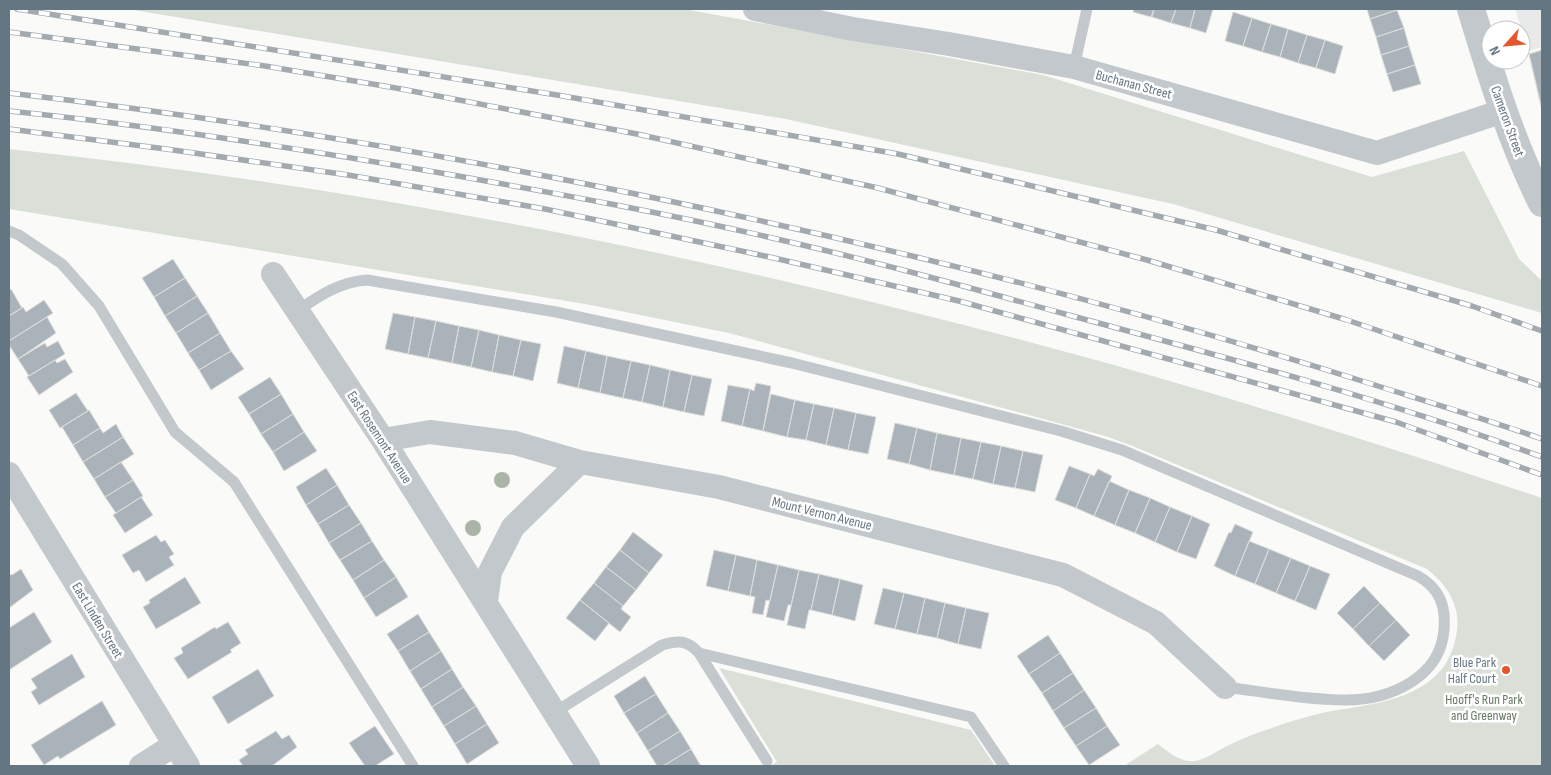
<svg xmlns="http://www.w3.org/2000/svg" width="1551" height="775" viewBox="0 0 1551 775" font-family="'Sofia Sans Condensed',sans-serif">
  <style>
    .built { fill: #e8e9e9 }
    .green { fill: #dadfd7 }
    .building { fill: #aab3b9; stroke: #dcdcda }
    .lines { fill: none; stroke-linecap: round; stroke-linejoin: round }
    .service { stroke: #c3c8cc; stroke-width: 11 }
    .minor { stroke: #c3c8cc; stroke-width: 24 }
    .tertiary { stroke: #c3c8cc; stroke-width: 28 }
    .rail-casing { stroke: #a2aab0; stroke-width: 5.5 }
    .rail { stroke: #fff; stroke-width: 4; stroke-dasharray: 11; stroke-linecap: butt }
    .tree { fill: #aab4a7 }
    .poi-dot { fill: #e4572e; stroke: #fff; stroke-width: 2 }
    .labels { text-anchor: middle; stroke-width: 5; stroke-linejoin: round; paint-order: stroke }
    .street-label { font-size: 14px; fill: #657683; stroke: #fff }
    .poi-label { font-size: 14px; fill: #657683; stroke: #fff; text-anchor: end }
    .park-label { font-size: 14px; fill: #687a64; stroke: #fff }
  </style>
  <rect width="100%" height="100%" fill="#fafaf8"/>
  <path class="built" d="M1515,9H1542V47L1529,51Z"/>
  <path class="green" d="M128,9H684L1043,75L1372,177L1464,151L1519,259L1542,281V313L1173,204L786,119Z
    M9,149C376,188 740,262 1096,360C1246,402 1394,449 1542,498V766H1124L1158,744C1168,752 1181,763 1195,761C1207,759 1218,750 1229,745C1247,736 1267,730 1286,723C1299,719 1313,715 1326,712C1378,703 1449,699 1457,630C1460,604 1447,585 1427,569L1130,445L1105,436L729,333L591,305L9,209Z
    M719,668L971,730L995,766H770L777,762Z"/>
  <path class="building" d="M1134,9H1154L1151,17L1133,12Z
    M1154,9H1176L1171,23L1152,17Z
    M1176,9H1195L1190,28L1171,23Z
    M1195,9H1213L1206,33L1190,28Z
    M1367,9H1397V10L1370,19Z
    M1397,10L1404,28L1376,37L1370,19Z
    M1233,12L1252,18L1243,46L1225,41Z
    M1252,18L1271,24L1262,52L1243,46Z
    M1271,24L1288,29L1280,57L1262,52Z
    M1404,28L1409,46L1381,55L1376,37Z
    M1288,29L1307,35L1298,63L1280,57Z
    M1307,35L1325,40L1316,68L1298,63Z
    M1325,40L1343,46L1335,74L1316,68Z
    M1409,46L1415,65L1387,74L1381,55Z
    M1542,50V110L1529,54Z
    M1542,50V110L1529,54Z
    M1415,65L1421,84L1393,92L1387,74Z
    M173,259L185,278L154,297L142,278Z
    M185,278L197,296L165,316L154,297Z
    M11,289L22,308L9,316V291Z
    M197,296L208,313L176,333L165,316Z
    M44,300L53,313L9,341V316L23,307L26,312Z
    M208,313L220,333L188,353L176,333Z
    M393,313L415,317L408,354L385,349Z
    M47,317L56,333L18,359L9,345V341Z
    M415,317L436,321L428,358L408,354Z
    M436,321L459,326L452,363L428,358Z
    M459,326L479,330L471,367L452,363Z
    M479,330L499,335L492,372L471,367Z
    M220,333L231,351L199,370L188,353Z
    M499,335L521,340L513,376L492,372Z
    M521,340L541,344L533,381L513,376Z
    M58,341L65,354L29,376L18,359L45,343L47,347Z
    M564,346L586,351L578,388L557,383Z
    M231,351L244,369L211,390L199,370Z
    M586,351L607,356L600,393L578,388Z
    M607,356L631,361L623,398L600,393Z
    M65,359L73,372L39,395L27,377L55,360L57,363Z
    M631,361L650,365L642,402L623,398Z
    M650,365L670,370L663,407L642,402Z
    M670,370L692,375L684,412L663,407Z
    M692,375L712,379L704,416L684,412Z
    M270,377L281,394L249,414L238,397Z
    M756,383L771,386L763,431L742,426L750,389L754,391Z
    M728,385L750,389L742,426L721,421Z
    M76,393L88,411L60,428L49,410Z
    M281,394L293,414L261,434L249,414Z
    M771,394L795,400L787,437L763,431Z
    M795,400L814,404L806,440L787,437Z
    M814,404L834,408L826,445L806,440Z
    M834,408L856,413L848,450L826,445Z
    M89,410L100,428L73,445L62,427Z
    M856,413L876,417L868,454L848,450Z
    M293,414L304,432L273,452L261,434Z
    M895,423L917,428L909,464L887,459Z
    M116,424L123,437L83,462L73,445L100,428L103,433Z
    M917,428L937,433L930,470L909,464Z
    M304,432L317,451L284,471L273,452Z
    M937,433L961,438L954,475L930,470Z
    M123,437L134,454L94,479L83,462Z
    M961,438L981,442L973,479L954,475Z
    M981,442L1001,446L993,484L973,479Z
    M1001,446L1023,451L1015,488L993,484Z
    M1023,451L1043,455L1035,492L1015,488Z
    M121,462L133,480L105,497L94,479Z
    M1069,466L1090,474L1076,508L1055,500Z
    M326,468L337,485L306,505L296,487Z
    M1098,469L1112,476L1094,516L1076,508L1090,474L1094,476Z
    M133,480L143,496L116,513L105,497Z
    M1109,481L1129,490L1115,525L1094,516Z
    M337,485L349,505L318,524L306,505Z
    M1129,490L1150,498L1135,533L1115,525Z
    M141,497L153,515L125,533L113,515Z
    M1150,498L1170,507L1155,542L1135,533Z
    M349,505L361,523L329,543L318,524Z
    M1170,507L1192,516L1177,552L1155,542Z
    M1192,516L1210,524L1196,559L1177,552Z
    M361,523L372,541L340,560L329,543Z
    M1235,524L1253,532L1235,576L1214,566L1229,532L1231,533Z
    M633,532L663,555L649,573L620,550Z
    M156,535L161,542L165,540L174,554L169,557L174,565L146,582L139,570L133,573L122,555Z
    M372,541L384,560L353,580L340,560Z
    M1249,541L1269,549L1255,584L1235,576Z
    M1269,549L1291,558L1276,593L1255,584Z
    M620,550L649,573L636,590L606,567Z
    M714,550L736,555L728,591L706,586Z
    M736,555L757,560L750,596L728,591Z
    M1291,558L1310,566L1295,601L1276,593Z
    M384,560L396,577L364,598L353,580Z
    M757,560L778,565L770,601L766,600L763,615L752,613L755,597L750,596Z
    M778,565L799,570L791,605H788L784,621L766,617Z
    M1310,566L1330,574L1316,610L1295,601Z
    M606,567L636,590L623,606L594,583Z
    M21,569L33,590L9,608V574L12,575Z
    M799,570L819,574L811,610H809L805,629L787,625Z
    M819,574L840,579L832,615L811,610Z
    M185,577L201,603L156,629L143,607L150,603L149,600Z
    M396,577L408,597L376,617L364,598Z
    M840,579L863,585L855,621L832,615Z
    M594,583L623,606L621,609L631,617L620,632L580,600Z
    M1364,586L1380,603L1353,629L1337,613Z
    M883,588L904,593L895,629L874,624Z
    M904,593L925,598L917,634L895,629Z
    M925,598L945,603L937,638L917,634Z
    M580,600L609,623L595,641L566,618Z
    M945,603L966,608L958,644L937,638Z
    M1380,603L1396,620L1369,646L1353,629Z
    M966,608L989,613L981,649L958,644Z
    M34,612L52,642L9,670V628Z
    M418,614L429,632L398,651L387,634Z
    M1396,620L1410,635L1384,661L1369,646Z
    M228,622L241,643L230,650L232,652L188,679L174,658L183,653L181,648L215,627L216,629Z
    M429,632L441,651L410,671L398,651Z
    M1048,635L1060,653L1029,674L1017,656Z
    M441,651L452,669L421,689L410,671Z
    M1060,653L1073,673L1042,693L1029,674Z
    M72,654L85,677L39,705L31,692L37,688L31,679Z
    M258,669L274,696L228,724L212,697Z
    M452,669L463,687L432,707L421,689Z
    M1073,673L1084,690L1053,711L1042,693Z
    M645,676L656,694L624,713L614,696Z
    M463,687L476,706L444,726L432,707Z
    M1084,690L1096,708L1064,728L1053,711Z
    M656,694L668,713L637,733L624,713Z
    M102,701L116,725L60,759L58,756L44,765L31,745Z
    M476,706L487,724L455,744L444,726Z
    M1096,708L1107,726L1076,746L1064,728Z
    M668,713L680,731L648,751L637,733Z
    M487,724L499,743L467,764L455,744Z
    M375,726L394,754L375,766H365L349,743Z
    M1107,726L1120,745L1089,765L1076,746Z
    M276,731L282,739L289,735L297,747L272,766H243L239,760L248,754L245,750Z
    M680,731L691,749L663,766H657L648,751Z
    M691,749L701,766H663Z"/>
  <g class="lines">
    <path class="service" d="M1074,67L1087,9
      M9,231L19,235L62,264L99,306L175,432L234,482L413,766
      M297,311C319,296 339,282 367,280L556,312L792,363L1061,431L1122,450L1418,576C1439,588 1446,605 1444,629C1441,678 1389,700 1346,700C1306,700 1265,692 1225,687
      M699,653L971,717L1004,766
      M555,712L662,645C679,640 687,640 699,653L767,761"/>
    <path class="minor" d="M755,9L853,29L949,44L1074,67L1377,153L1503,111
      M273,274L383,440L588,766
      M383,440L430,432L515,443L580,462L719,487L1063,575L1156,623L1225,687
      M9,474L188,766
      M486,601L490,572L513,527L580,462
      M141,766L174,745"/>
    <path class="tertiary" d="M1471,9C1491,75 1511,141 1542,203"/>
    <defs>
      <path id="rail" d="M17,9L557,95L898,154L1216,230L1472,306L1542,331
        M9,32L265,66L396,88L637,134L878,188L1147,260L1347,320L1542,386
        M9,93C313,128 615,184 912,256C1063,292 1213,334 1362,381C1422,400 1483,418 1542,439
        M9,111C156,126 302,149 447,174C559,194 671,214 781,240C877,262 971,288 1065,314C1225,357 1386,400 1542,457
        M9,129L166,149L348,175L545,209L774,258L959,301L1396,422L1542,475"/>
    </defs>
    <use href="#rail" class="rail-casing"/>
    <use href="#rail" class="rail"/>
  </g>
  <g class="tree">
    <circle cx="502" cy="480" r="8"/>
    <circle cx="473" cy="528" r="8"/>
  </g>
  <circle class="poi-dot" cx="1506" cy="670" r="5"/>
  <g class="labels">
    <g class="street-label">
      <text transform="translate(1134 84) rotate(15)" y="5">Buchanan Street</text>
      <text transform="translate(1508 121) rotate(70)" y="5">Cameron Street</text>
      <text transform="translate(380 437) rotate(57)" y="5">East Rosemont Avenue</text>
      <text transform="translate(822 513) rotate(14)" y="5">Mount Vernon Avenue</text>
      <text transform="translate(98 620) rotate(59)" y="5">East Linden Street</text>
    </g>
    <g class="poi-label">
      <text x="1496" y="667">Blue Park<tspan x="1496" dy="16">Half Court</tspan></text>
    </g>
    <g class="park-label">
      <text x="1484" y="704">Hooff's Run Park<tspan x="1484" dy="16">and Greenway</tspan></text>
    </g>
  </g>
  <rect width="1551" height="775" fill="none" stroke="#657683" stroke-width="20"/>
  <g transform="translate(1506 45) rotate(243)"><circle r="24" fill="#ffffff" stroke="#c1c8cd"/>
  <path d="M0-4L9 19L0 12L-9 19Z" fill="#e4572e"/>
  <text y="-8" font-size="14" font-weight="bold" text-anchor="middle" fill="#657683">N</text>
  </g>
</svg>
